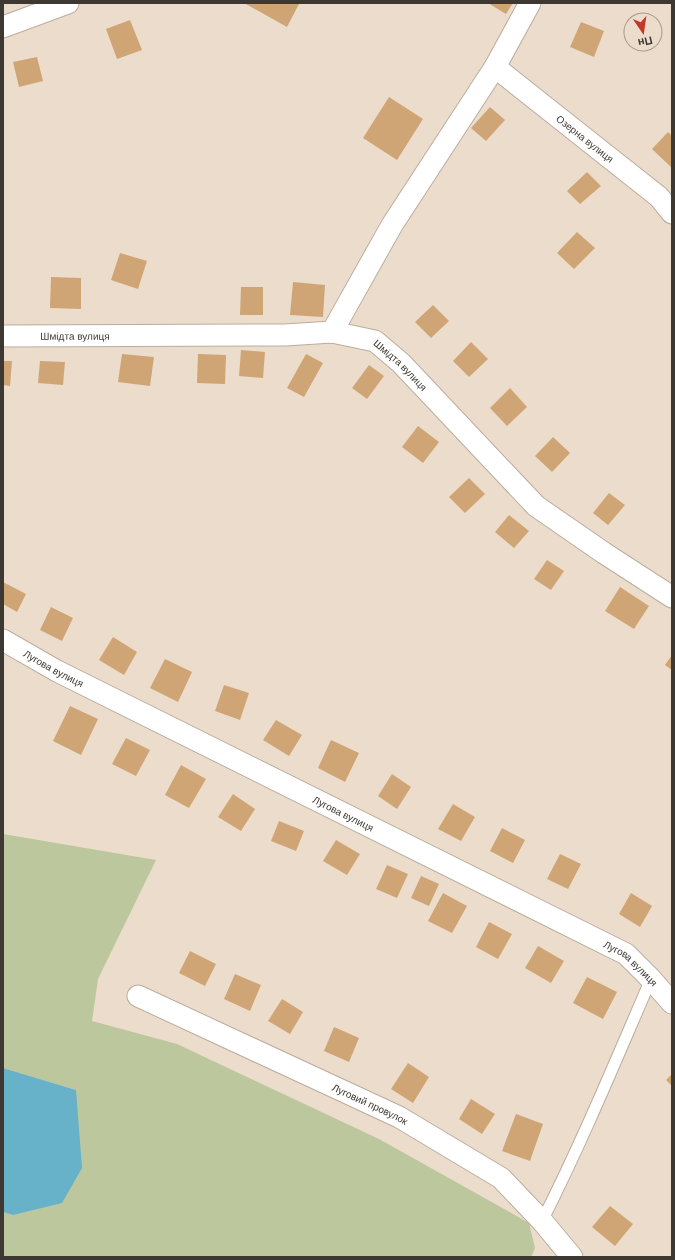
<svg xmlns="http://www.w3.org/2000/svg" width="675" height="1260" viewBox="0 0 675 1260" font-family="Helvetica,sans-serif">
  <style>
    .green { fill: #bcc79d }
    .water { fill: #67b1c9 }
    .building { fill: #d0a575 }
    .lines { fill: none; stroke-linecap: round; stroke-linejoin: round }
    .service-casing { stroke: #bbad9e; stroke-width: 13 }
    .minor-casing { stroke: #bbad9e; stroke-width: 23 }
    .service { stroke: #fff; stroke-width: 11 }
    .minor { stroke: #fff; stroke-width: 21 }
    .labels { text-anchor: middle; stroke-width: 3.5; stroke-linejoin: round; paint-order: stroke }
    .street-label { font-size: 10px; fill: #3e3832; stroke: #ebdccc }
  </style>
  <rect width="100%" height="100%" fill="#ebdccc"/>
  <path class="green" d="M3,834L156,860L98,979L92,1021L177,1044L379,1139L529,1223L535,1248L531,1257H3V1212L13,1215L76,1090L3,1068Z"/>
  <path class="water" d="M3,1068L76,1090L82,1168L62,1203L13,1215L3,1212Z"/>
  <path class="building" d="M244,3H298L299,4L287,27Z
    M488,3H513L506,14Z
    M130,20L142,50L117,59L106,29Z
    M581,22L604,31L594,57L570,47Z
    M37,57L43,81L19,87L13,62Z
    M389,97L423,119L397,160L363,138Z
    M490,107L505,120L486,141L471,128Z
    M668,132L672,136V168L652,149Z
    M587,172L601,186L580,204L567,191Z
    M577,232L595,248L574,269L557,253Z
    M120,253L147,261L138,289L111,280Z
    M51,277L81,278V309L50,308Z
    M293,282L325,285L323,317L290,315Z
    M241,287H263V315H240Z
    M433,305L449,321L431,338L415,322Z
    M471,342L488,359L469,377L453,361Z
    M241,350L265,352L263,378L239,376Z
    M122,354L154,357L150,386L118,382Z
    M198,354L226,355L225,384L197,383Z
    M306,354L323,363L304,397L287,388Z
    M3,361H12L10,386L3,385Z
    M40,361L65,362L63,385L38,383Z
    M369,365L384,376L367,399L352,388Z
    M510,388L527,407L507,426L490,408Z
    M418,426L439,442L423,463L402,447Z
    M553,437L570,453L552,472L535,456Z
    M469,478L485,494L465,513L449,497Z
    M609,493L625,505L608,525L593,513Z
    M509,515L529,531L514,548L495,532Z
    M547,560L564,571L551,590L534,579Z
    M3,582L26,594L17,612L3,604Z
    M620,587L649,606L634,629L605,611Z
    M51,607L73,618L62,641L40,630Z
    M113,637L137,652L124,675L99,660Z
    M672,655V670L665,665Z
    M165,659L192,672L178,702L150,688Z
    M224,685L249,693L240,720L215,711Z
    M70,706L98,719L81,755L53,741Z
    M276,720L302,735L289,756L263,740Z
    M126,738L150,750L136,776L112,764Z
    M331,740L359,753L345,782L318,768Z
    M181,765L206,779L189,808L165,795Z
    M392,774L411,787L397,809L378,796Z
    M233,794L255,809L241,831L218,817Z
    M453,804L475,817L461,841L438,829Z
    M279,821L304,831L296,851L271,841Z
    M502,828L525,840L513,863L490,851Z
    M336,840L360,854L347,875L323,861Z
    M560,854L581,864L568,889L547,879Z
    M387,865L408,874L397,898L376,889Z
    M421,876L439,884L429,906L411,898Z
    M443,893L467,906L452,933L428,921Z
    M631,893L652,906L640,927L619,914Z
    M489,922L512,934L498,959L476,947Z
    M538,946L564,961L551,983L525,968Z
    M190,951L216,964L205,986L179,973Z
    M235,974L261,985L250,1011L224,999Z
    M587,977L617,992L603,1019L573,1003Z
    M282,999L303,1012L290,1034L268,1021Z
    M334,1027L359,1038L349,1062L324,1051Z
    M408,1063L429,1077L413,1103L391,1089Z
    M672,1074V1086L666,1080Z
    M471,1099L495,1114L482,1134L459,1119Z
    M516,1114L543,1124L530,1161L502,1151Z
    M610,1206L633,1224L615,1246L592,1227Z"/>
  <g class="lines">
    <defs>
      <path id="service" d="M542,1221C582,1142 616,1060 651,979"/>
      <g id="minor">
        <path d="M3,27L68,3"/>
        <path id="s1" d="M495,67L659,197L672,213"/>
        <path d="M332,332L392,225L495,67L530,3"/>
        <path id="s2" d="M3,336L285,335L332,332L375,341L401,363L536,506L604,553L672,597"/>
        <path id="s3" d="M3,640L57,671L626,954L651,979L672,1003"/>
        <path id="s4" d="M138,996L399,1117L501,1178L542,1221L572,1257"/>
      </g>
    </defs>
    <use href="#service" class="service-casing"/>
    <use href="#minor" class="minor-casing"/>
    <use href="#service" class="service"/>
    <use href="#minor" class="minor"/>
  </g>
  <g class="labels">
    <g class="street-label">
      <text dy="4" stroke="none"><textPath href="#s1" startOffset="115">Озерна вулиця</textPath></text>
      <text dy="4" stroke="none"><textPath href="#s2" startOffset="72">Шмідта вулиця</textPath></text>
      <text dy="4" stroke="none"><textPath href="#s2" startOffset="408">Шмідта вулиця</textPath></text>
      <text dy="4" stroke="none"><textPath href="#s3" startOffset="58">Лугова вулиця</textPath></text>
      <text dy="4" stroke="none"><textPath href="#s3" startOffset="382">Лугова вулиця</textPath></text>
      <text dy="4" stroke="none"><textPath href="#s3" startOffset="707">Лугова вулиця</textPath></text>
      <text dy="4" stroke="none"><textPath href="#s4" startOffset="256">Луговий провулок</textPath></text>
    </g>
  </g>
  <rect width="675" height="1260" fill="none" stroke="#3e3832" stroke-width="8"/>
  <g transform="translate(643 32) rotate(167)"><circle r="19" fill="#ebdccc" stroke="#a69a8e"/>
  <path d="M0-3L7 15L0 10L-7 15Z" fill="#c53828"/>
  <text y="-6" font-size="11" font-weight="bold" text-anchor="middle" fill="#3e3832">Пн</text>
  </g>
</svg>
